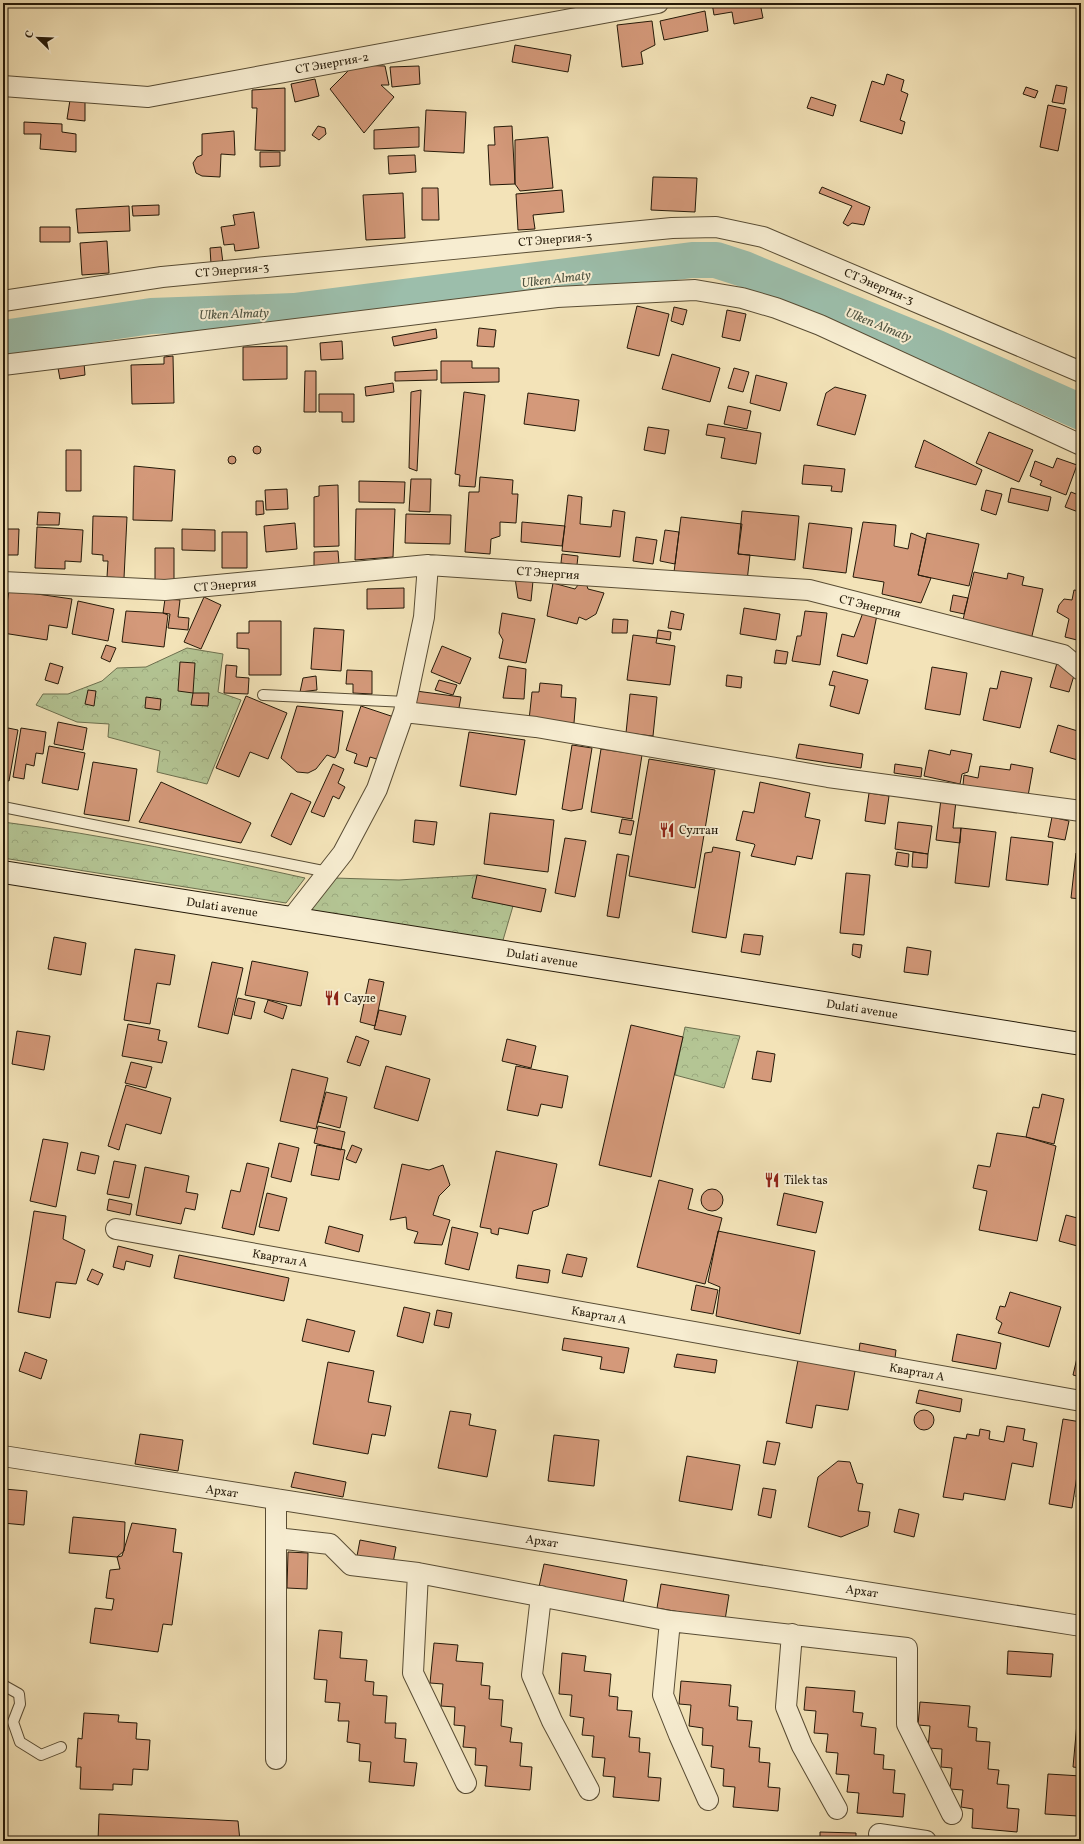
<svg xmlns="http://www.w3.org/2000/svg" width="1084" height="1844" viewBox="0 0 1084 1844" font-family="Vollkorn,serif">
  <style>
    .forest { fill: url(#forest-crowns); stroke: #6c6f4e }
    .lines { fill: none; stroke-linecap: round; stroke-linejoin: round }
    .river { stroke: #9cbeab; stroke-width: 36 }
    .building { fill: #d4997a; stroke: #241908 }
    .service-casing { stroke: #584c34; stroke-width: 12 }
    .minor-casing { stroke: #584c34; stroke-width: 22 }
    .secondary-casing { stroke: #241908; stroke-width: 24 }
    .service { stroke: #f7edd1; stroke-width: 10 }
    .minor { stroke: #f7edd1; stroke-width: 20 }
    .secondary { stroke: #f7edd1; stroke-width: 22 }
    .labels { text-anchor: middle; stroke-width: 4; stroke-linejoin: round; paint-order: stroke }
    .street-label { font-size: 12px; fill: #241908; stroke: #f7edd1 }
    .poi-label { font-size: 12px; fill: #241908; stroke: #f7edd1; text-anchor: start }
    .water-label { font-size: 13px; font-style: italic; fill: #4e5341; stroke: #f7edd1 }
  </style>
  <defs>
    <pattern id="forest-crowns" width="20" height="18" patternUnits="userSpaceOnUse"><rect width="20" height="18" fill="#b4c594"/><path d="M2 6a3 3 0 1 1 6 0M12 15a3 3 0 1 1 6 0" fill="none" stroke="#9ba97e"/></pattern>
  </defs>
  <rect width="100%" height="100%" fill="#f3e3b8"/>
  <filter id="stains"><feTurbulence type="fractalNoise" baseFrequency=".005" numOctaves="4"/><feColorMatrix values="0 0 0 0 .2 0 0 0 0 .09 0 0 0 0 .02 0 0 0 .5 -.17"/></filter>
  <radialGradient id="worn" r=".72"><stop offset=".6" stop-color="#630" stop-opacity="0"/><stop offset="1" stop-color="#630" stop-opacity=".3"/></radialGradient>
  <path class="forest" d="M187,648L223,654L218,692L241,700L207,784L157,772L160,751L108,737L109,724L77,722L36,705L43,694H68L102,681L117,668L146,667Z
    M3,822C105,835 205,856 305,878L286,903L3,858Z
    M477,875L513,906L501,947L309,912L334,878L399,880Z
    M685,1027L740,1036L724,1088L675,1075Z"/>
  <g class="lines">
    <path class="river" d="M3,338L151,316L294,311L692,260H716L744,269L937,348L1081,412"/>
  </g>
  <path class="building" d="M712,3H760L763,18L734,24L732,12L714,15Z
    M705,11L708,31L664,40L660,21Z
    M652,21L655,45L641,52L643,64L622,67L617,25Z
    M515,45L571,55L568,72L512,62Z
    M354,65L385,66L389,85H381L394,97L364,133L330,89Z
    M419,66L420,84L392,87L390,67Z
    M887,74L904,80L901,91L908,94L900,120L905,122L902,134L860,121L872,81L884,85Z
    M315,79L319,96L295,102L291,84Z
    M1056,85L1067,87L1064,104L1052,102Z
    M1026,87L1038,91L1035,98L1023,94Z
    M285,88V151L255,150L257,108H252V90Z
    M811,97L836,105L833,116L807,108Z
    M70,100L85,102V121L67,119Z
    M1048,105L1066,109L1058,151L1040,147Z
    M426,110L466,112L464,153L424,151Z
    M24,122L62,124V132L76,134V152L40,149L41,134H24Z
    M318,126L325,128L326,134L319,140L312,135Z
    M512,126L515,184L490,185L488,145H495L494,127Z
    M419,127V147L374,149V130Z
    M234,131L235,155L221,154L220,177L202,176L196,173L193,163L197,157L202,155V134Z
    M548,137L553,188L520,191L515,184V140Z
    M260,152H280V166L260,167Z
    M415,155L416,172L389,174L388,156Z
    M653,177L697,178L695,212L651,210Z
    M822,187L870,207L864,225L852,223L848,226L843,223L852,206L819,193Z
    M422,188H438L439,220H422Z
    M562,190L564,212L533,215L535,229L518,230L516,194Z
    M403,193L405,238L366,240L363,195Z
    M159,205V215L133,216L132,206Z
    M129,206L130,231L78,233L76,209Z
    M254,212L259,248L235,251L234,244L224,245L221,227L235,225L233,215Z
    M40,227H70V242H40Z
    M107,241L109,273L82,275L80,243Z
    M221,247L223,263L211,264L210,248Z
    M637,306L669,314L659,356L627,348Z
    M674,307L687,310L683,325L671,321Z
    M727,310L746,314L740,341L722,337Z
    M479,328L496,330L494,347L477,346Z
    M436,329L437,338L394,346L392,337Z
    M342,341L343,359L321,360L320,343Z
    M287,346V379L243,380V347Z
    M672,354L720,368L710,402L662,389Z
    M173,356L174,403L132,404L131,365L164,364V357Z
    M441,361H472V368H499V382L441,383Z
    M84,363L85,375L60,379L58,368Z
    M734,368L749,372L743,392L728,388Z
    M437,370V380L395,381V372Z
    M305,371H316V412H304Z
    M756,375L787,383L780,411L750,403Z
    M393,383L394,392L366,396L365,387Z
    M835,387L866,395L855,435L817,425L826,393Z
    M421,390L417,471L409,468L411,392Z
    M464,392L485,395L475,487L459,486L460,475L455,474Z
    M528,393L579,400L575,431L524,424Z
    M319,394H354V422H342V412H319Z
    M728,406L751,411L747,429L724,424Z
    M708,424L761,433L756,464L721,458L725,438L706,435Z
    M648,427L669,430L665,454L644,450Z
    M989,432L1033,450L1019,482L976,463Z
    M924,440L982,470L976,485L915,467Z
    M253 450a4 4 0 1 1 8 0a4 4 0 1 1-8 0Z
    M66,450H81V491H66Z
    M228 460a4 4 0 1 1 8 0a4 4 0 1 1-8 0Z
    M1057,458L1077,465L1066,495L1040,485L1042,481L1030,476L1035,461L1053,468Z
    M804,465L845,469L842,492L831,491L832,486L802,484Z
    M134,466L175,470L172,521L133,520Z
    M480,477L513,480L512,494H518L516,523L500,522V536L491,539L490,554L465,552L469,492H479Z
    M411,479H431L430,512L409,511Z
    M359,481L405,482L404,503L359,502Z
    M338,485L339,546L314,547V497L319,496V486Z
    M1011,488L1051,497L1048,511L1008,502Z
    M287,489L288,509L266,510L265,490Z
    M986,490L1002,494L996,515L981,510Z
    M1071,492L1081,496V513L1065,507Z
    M568,495L582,497L580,524L611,527L613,510L625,512L620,557L562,551Z
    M256,501H263L264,514L256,515Z
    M356,509H395L393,557L355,560Z
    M742,511L799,516L795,560L738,554Z
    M38,512L60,513L59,525H37Z
    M406,514L451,515L450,544L405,543Z
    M93,516L127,517L124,578L107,577L108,561H103V555L92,554Z
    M681,517L742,524L738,554L750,555L747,581L674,572Z
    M522,522L565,526L562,546L521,542Z
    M863,522L896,525L894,546L908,549L911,533L926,539L918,575L931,578L921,603L882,594L884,582L853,577Z
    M295,523L297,549L266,552L264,526Z
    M809,523L852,528L846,573L803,568Z
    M37,527L83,530L81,562L65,561V569L35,568Z
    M3,529H19L18,555H3Z
    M182,529L215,530V551L182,550Z
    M665,530L679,532L675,564L660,561Z
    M222,532H247V568H222Z
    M927,533L979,544L969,586L918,575Z
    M636,537L657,540L653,564L633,561Z
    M155,548H174V582H155Z
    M338,551L339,564L314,566V552Z
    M562,554L578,556L577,565L561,563Z
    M974,572L1007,579L1008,573L1024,577L1022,585L1043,589L1031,640L962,624Z
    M515,578L533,581L531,601L518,598Z
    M581,581L586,583L588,589L604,593L596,614L586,620L579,617L577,624L547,616L553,583L575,589Z
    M404,588V608L367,609V589Z
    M9,590L72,599L67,628L49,625L47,640L3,633Z
    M1074,590L1081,591V641L1065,637L1069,619L1057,612L1059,605L1064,599L1072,600Z
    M953,595L968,598L964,614L950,611Z
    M204,597L221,605L201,649L184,642Z
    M165,599L180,600L178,617L189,618L188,630L168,628L170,614L163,613Z
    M78,601L114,609L108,641L72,634Z
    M865,607L878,610L867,664L837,656L842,634L854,637Z
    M744,608L780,614L776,640L740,634Z
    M126,611L163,613L168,615L164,647L122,642Z
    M671,611L684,614L681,630L668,628Z
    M805,611L827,613L820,665L792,661L797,636H801Z
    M502,613L535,619L526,663L499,658L503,640L499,633Z
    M613,619L628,620L627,633H612Z
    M249,621H281V675H249V649L237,648V633H249Z
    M314,628L344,630L341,671L311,669Z
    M658,630L671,632L670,640L657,638Z
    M633,635L657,638L656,643L675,646L670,685L627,680Z
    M106,645L116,648L110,662L101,658Z
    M442,646L471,658L460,684L431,672Z
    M776,650L788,652L786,664L774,663Z
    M180,662L195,663L193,693L178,691Z
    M50,663L63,667L58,684L45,680Z
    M1057,663L1076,669L1069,692L1050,687Z
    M226,665L237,666L236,677L249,678L248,694L224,693Z
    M508,666L526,669L524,699L503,698Z
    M932,667L967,673L960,715L925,709Z
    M347,670L372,671V694L353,693V684H346Z
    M833,671L868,680L859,714L830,706L835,686L829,685Z
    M1001,671L1032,678L1020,728L983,720L990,688L997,689Z
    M727,675L742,677L741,688L726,686Z
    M316,676L317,690L300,692L303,678Z
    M439,680L457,685L453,695L435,690Z
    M540,683L562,685L561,697L576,698L574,723L529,720L532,692H539Z
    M3,684L7,686L3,700Z
    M88,690L96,691L94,706L85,704Z
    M416,691L461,697L458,713L414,708Z
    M193,693H209L208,706L191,705Z
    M630,694L657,697L653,736L626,733Z
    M246,696L287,713L268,759L250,752L239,777L216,768Z
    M146,697L161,699L160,710L145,708Z
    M297,706L343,711L338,752L335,758L327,755L316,769L308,773L297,772L281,758Z
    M361,706L394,717L380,760L370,757L367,767L354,763L357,754L346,750Z
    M58,722L87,728L83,750L54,744Z
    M1058,725L1081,732V761L1050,752Z
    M3,727L18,730L9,781L3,780Z
    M21,728L46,732L43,754L36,753L34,766L26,764L24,779L13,777Z
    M469,732L525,740L516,795L460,786Z
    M799,744L863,754L861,768L796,758Z
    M572,745L592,748L582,809L571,811L562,809Z
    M49,746L85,753L78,790L42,783Z
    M601,749L642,755L632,819L591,812Z
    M929,750L950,755L951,750L972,754L968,772L962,774L960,784L924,776Z
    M649,759L715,770L695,888L629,876Z
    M93,762L137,769L129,821L84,814Z
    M333,764L344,769L338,783L345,787L339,799L333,796L324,817L311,812Z
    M895,764L922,768L921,777L894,773Z
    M1011,764L1033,768L1028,796L963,785L964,775L978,778L980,766L1010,770Z
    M161,782L251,823L241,843L139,822Z
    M760,782L810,793L805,817L820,820L812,859L797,856L795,865L751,856L755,845L754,844L736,840L743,811L754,813Z
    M291,793L311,802L291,845L271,836Z
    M869,793L889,796L885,824L865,821Z
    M941,799L956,801L953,828H961L960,843L936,840Z
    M490,813L554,820L548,872L484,864Z
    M1052,817L1069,821L1065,840L1048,837Z
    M622,819L634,821L631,835L619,833Z
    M415,820L437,822L434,845L413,842Z
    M898,822L932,826L928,854L895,849Z
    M961,828L996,832L989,887L955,883Z
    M1011,837L1053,842L1048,885L1006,880Z
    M565,838L586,841L575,897L555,893Z
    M713,847L740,852L726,938L692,932L705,853L712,852Z
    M897,852L909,854L908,867L895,865Z
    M913,852L928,854L927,868L912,867Z
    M1076,853L1081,854V899L1071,898Z
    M617,854L629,856L619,918L607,916Z
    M846,873L870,875L864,935L840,933Z
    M477,875L546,889L541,912L472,898Z
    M744,934L763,936L760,955L741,952Z
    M54,937L86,943L81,975L48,969Z
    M853,944L862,945L860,958L852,955Z
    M907,947L931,951L928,975L904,972Z
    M135,949L175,955L170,985L157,983L150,1024L124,1020Z
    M252,961L308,972L301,1006L245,995Z
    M212,962L243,968L228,1034L198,1027Z
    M369,979L384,982L375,1026L360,1022Z
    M238,998L255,1002L251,1019L234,1015Z
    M268,1000L287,1006L283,1019L264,1012Z
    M379,1010L406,1016L401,1035L374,1029Z
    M128,1024L160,1030L158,1040L167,1042L162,1063L122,1056Z
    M631,1025L683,1037L651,1177L599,1165Z
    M17,1031L50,1036L44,1070L12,1064Z
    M356,1036L369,1041L360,1066L347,1062Z
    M507,1039L536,1046L531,1068L502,1061Z
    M757,1051L775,1054L771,1082L752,1079Z
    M131,1062L152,1067L146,1088L125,1083Z
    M386,1066L430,1079L418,1121L374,1108Z
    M516,1066L568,1076L562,1108L541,1104L538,1116L507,1110Z
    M292,1069L328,1078L316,1129L280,1121Z
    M126,1085L171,1098L161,1134L126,1124L119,1150L108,1146Z
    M326,1092L347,1097L340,1128L318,1122Z
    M1042,1094L1064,1099L1054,1144L1026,1137L1033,1107L1039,1108Z
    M318,1126L345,1132L341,1150L314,1143Z
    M997,1133L1026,1137L1056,1146L1037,1241L979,1230L987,1191L973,1188L978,1165L990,1167Z
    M43,1139L68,1143L56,1207L30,1201Z
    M279,1143L299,1148L291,1182L271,1177Z
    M317,1145L345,1150L339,1180L311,1175Z
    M352,1145L362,1149L356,1163L346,1159Z
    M496,1151L557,1164L548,1206L533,1211L528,1234L499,1228L498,1235L491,1233V1229L480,1227Z
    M81,1152L99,1156L95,1174L77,1170Z
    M114,1161L136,1165L129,1198L107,1194Z
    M247,1163L269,1168L254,1235L222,1228L231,1190L240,1192Z
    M402,1164L429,1170L443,1165L450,1185L439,1196L433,1215L450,1220L442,1245L414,1243L418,1232L407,1229L406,1217L390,1220Z
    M145,1167L189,1176L186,1192L198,1194L195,1210L185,1208L181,1224L136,1215Z
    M659,1180L693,1189L688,1209L722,1218L705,1284L637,1267Z
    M701 1200a11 11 0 1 1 22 0a11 11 0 1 1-22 0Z
    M267,1193L287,1198L279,1231L259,1227Z
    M784,1193L823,1202L816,1233L777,1225Z
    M109,1199L132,1204L130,1215L107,1210Z
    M34,1211L66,1216L63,1239L85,1250L76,1284L56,1282L50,1318L18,1312Z
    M1066,1215L1081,1219V1247L1059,1241Z
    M329,1226L363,1235L359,1252L325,1243Z
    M452,1227L478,1233L469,1270L445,1264Z
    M718,1231L815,1251L800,1334L716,1316L720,1287L708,1282Z
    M118,1246L153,1255L150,1267L126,1261L124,1270L113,1267Z
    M567,1254L587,1258L582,1277L562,1273Z
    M179,1255L289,1278L284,1301L174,1278Z
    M518,1265L550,1270L548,1283L516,1278Z
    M92,1269L103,1274L98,1285L87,1280Z
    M696,1285L718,1290L713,1314L691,1310Z
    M1010,1292L1061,1307L1049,1347L998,1333L1002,1323L996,1319L1000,1306L1005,1307Z
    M404,1307L430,1313L423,1343L397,1336Z
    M437,1310L452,1313L449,1328L434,1325Z
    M307,1319L355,1331L349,1352L302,1341Z
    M957,1334L1001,1343L996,1369L952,1361Z
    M564,1338L629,1348L624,1373L600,1369L602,1357L562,1350Z
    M1081,1341V1377L1073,1375Z
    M860,1343L896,1350L895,1358L859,1351Z
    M25,1352L47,1360L41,1379L19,1371Z
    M677,1354L717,1360L715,1373L674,1367Z
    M798,1360L855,1371L848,1410L816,1405L812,1428L786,1423Z
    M328,1362L374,1371L368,1402L391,1406L385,1436L372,1434L368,1454L313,1444Z
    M919,1390L962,1399L960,1412L916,1403Z
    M914 1420a10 10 0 1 1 20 0a10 10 0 1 1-20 0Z
    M450,1411L471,1414L469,1425L496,1430L487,1477L438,1468Z
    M1063,1419L1081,1422V1450L1072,1508L1049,1504Z
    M1007,1426L1025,1429L1023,1440L1037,1443L1033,1467L1012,1463L1005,1500L964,1493L963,1500L943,1497L954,1437L966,1439L967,1434L979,1436L980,1429L990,1431L989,1439L1004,1442Z
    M140,1434L183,1440L178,1471L135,1464Z
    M554,1435L599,1440L594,1486L548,1481Z
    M767,1441L780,1443L775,1465L763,1463Z
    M687,1456L740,1465L732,1510L679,1501Z
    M838,1461L850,1462L857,1483L863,1484L858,1511L870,1512L868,1526L841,1537L808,1527L818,1477Z
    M1081,1467V1498L1076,1497Z
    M295,1472L346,1482L343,1497L291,1487Z
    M763,1488L776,1490L771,1518L758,1515Z
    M4,1489L27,1491L24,1525L3,1523Z
    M899,1509L919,1514L914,1537L894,1532Z
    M73,1517L125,1522L124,1551L117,1557L69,1553Z
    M132,1523L176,1529L173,1552L182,1553L172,1625L163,1624L158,1652L90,1643L95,1608L112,1610L114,1599L106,1598L110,1570L120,1569L117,1557L122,1556Z
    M360,1540L396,1547L393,1563L357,1556Z
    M288,1552L308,1553L307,1589L287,1588Z
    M544,1564L627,1580L623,1603L539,1587Z
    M661,1584L729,1595L725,1620L657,1608Z
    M319,1630L342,1632L340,1658L367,1660L365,1681L374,1682L373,1695L387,1696L385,1723H396L395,1738L406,1739L404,1762L417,1763L414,1786L369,1782L371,1762L359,1761L360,1744L347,1742L349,1721H338L340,1703L325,1702L327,1680L314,1679Z
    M434,1643L458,1645L456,1661L483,1663L481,1685L490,1686L489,1699L503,1700L501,1726L512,1728L510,1742L522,1743L520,1766L532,1767L530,1790L485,1786L487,1766L475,1765L476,1748L463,1747L465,1726L454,1725L455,1707L441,1706L443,1684L430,1683Z
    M1008,1651L1053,1654L1051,1677L1007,1674Z
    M562,1653L586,1656L584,1671L611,1674L609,1696L618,1697L617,1710L632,1711L629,1737L640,1738L639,1752L650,1753L648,1777L661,1778L659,1801L613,1797L615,1777L603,1776L605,1758L592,1757L594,1736L582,1735L584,1718L570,1716L572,1695L559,1694Z
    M681,1681L731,1685L729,1706L738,1707L737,1720L752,1721L749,1747L760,1748L759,1762L770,1763L768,1787L780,1788L778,1811L733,1807L735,1787L723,1786L724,1769L711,1767L713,1746L702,1745L703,1728L689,1726L691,1705L679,1704Z
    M806,1687L855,1691L853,1712L863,1713L861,1726L876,1728L874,1754L884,1755L883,1769L895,1770L893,1793L905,1794L903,1817L857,1813L859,1793L847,1792L849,1775L836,1774L838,1753L826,1752L828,1734L814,1733L816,1711L804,1710Z
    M920,1702L970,1706L968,1727L977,1728L976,1741L990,1742L988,1769L999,1770L997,1784L1009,1785L1007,1808L1019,1809L1017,1832L972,1828L973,1809L961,1807L963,1790L950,1789L952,1768L941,1767L942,1749L928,1748L930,1726L918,1725Z
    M84,1713L119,1715L118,1722L137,1723L136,1739L150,1740L148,1770L133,1769L132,1785L113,1784V1790L80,1789L81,1767H76L78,1738L82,1739Z
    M1077,1723H1081V1768L1073,1767Z
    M1048,1774L1081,1776L1078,1816L1045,1814Z
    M99,1814L238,1821L240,1841H98Z
    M820,1832L856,1833V1841H820Z
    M408,1838L409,1841H378Z"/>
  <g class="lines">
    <defs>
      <path id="service" d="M263,695L406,702
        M3,807L328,872
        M3,1685L19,1694L20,1704L13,1722L20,1742L41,1755L61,1747"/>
      <path id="minor" d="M3,86L148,97L658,3
        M3,301L162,277L672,228L716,227L763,237L1081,372
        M3,365L557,297L695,290L742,298L776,308L820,325L1081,445
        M3,582L165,590L428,565L809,590L1063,655L1081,670
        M404,712L536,727L828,777L1081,811
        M292,918L343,853L377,789L404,712L424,617L428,565
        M116,1229L1081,1401
        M3,1456L1081,1626
        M276,1499V1759
        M276,1538L330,1544L351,1565L418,1573L670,1621L907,1648V1724L952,1814
        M418,1573L413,1673L466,1783
        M541,1596L532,1675L552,1721L589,1790
        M670,1621L663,1695L679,1735L708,1800
        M792,1634L786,1707L802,1746L837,1809
        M879,1834L926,1841"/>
      <path id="secondary" d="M3,872L1081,1044"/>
    </defs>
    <use href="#service" class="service-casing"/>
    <use href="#minor" class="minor-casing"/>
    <use href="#secondary" class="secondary-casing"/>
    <use href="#service" class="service"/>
    <use href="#minor" class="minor"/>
    <use href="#secondary" class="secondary"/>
  </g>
  <defs>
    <symbol id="restaurant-bare" viewBox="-9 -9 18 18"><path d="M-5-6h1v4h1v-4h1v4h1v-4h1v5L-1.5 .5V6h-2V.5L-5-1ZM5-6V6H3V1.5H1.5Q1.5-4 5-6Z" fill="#8f2418" stroke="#f7edd1" stroke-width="2.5" paint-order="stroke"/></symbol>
  </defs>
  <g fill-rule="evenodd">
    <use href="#restaurant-bare" x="656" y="819" width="22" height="22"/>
    <use href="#restaurant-bare" x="321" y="987" width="22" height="22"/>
    <use href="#restaurant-bare" x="761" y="1169" width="22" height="22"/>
  </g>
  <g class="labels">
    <g class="street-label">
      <text transform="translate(332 63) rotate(-10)" y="4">СТ Энергия-2</text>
      <text transform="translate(555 239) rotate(-5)" y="4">СТ Энергия-3</text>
      <text transform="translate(232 270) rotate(-5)" y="4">СТ Энергия-3</text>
      <text transform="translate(879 286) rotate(23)" y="4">СТ Энергия-3</text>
      <text transform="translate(548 573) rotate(4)" y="4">СТ Энергия</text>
      <text transform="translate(225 585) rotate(-5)" y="4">СТ Энергия</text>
      <text transform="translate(870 606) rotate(14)" y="4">СТ Энергия</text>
      <text transform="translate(222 907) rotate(9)" y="4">Dulati avenue</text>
      <text transform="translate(542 958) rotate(9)" y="4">Dulati avenue</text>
      <text transform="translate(862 1009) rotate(9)" y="4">Dulati avenue</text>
      <text transform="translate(280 1258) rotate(10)" y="4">Квартал А</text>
      <text transform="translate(599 1315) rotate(10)" y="4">Квартал А</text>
      <text transform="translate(917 1372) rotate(10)" y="4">Квартал А</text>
      <text transform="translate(222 1491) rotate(9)" y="4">Архат</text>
      <text transform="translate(542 1541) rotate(9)" y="4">Архат</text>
      <text transform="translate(862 1591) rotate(9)" y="4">Архат</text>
    </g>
    <g class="poi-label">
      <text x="679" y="834">Султан</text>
      <text x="344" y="1002">Сауле</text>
      <text x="784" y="1184">Tilek tas</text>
    </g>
    <g class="water-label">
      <text transform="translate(556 278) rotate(-7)" y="5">Ulken Almaty</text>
      <text transform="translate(234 313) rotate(-2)" y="5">Ulken Almaty</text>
      <text transform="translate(879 324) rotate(22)" y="5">Ulken Almaty</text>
    </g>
  </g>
  <rect width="1084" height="1844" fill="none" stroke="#f3e3b8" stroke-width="16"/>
  <rect x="4" y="4" width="1076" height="1836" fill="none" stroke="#241908" stroke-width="2"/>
  <rect x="8" y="8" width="1068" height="1828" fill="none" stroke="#241908"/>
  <g transform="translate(38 38) rotate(293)" stroke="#f7edd1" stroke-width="3" paint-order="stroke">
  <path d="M0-3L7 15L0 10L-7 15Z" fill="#241908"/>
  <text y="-6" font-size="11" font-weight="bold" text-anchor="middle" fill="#241908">С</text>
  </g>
  <rect width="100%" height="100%" filter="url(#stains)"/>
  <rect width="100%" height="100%" fill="url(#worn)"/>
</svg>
